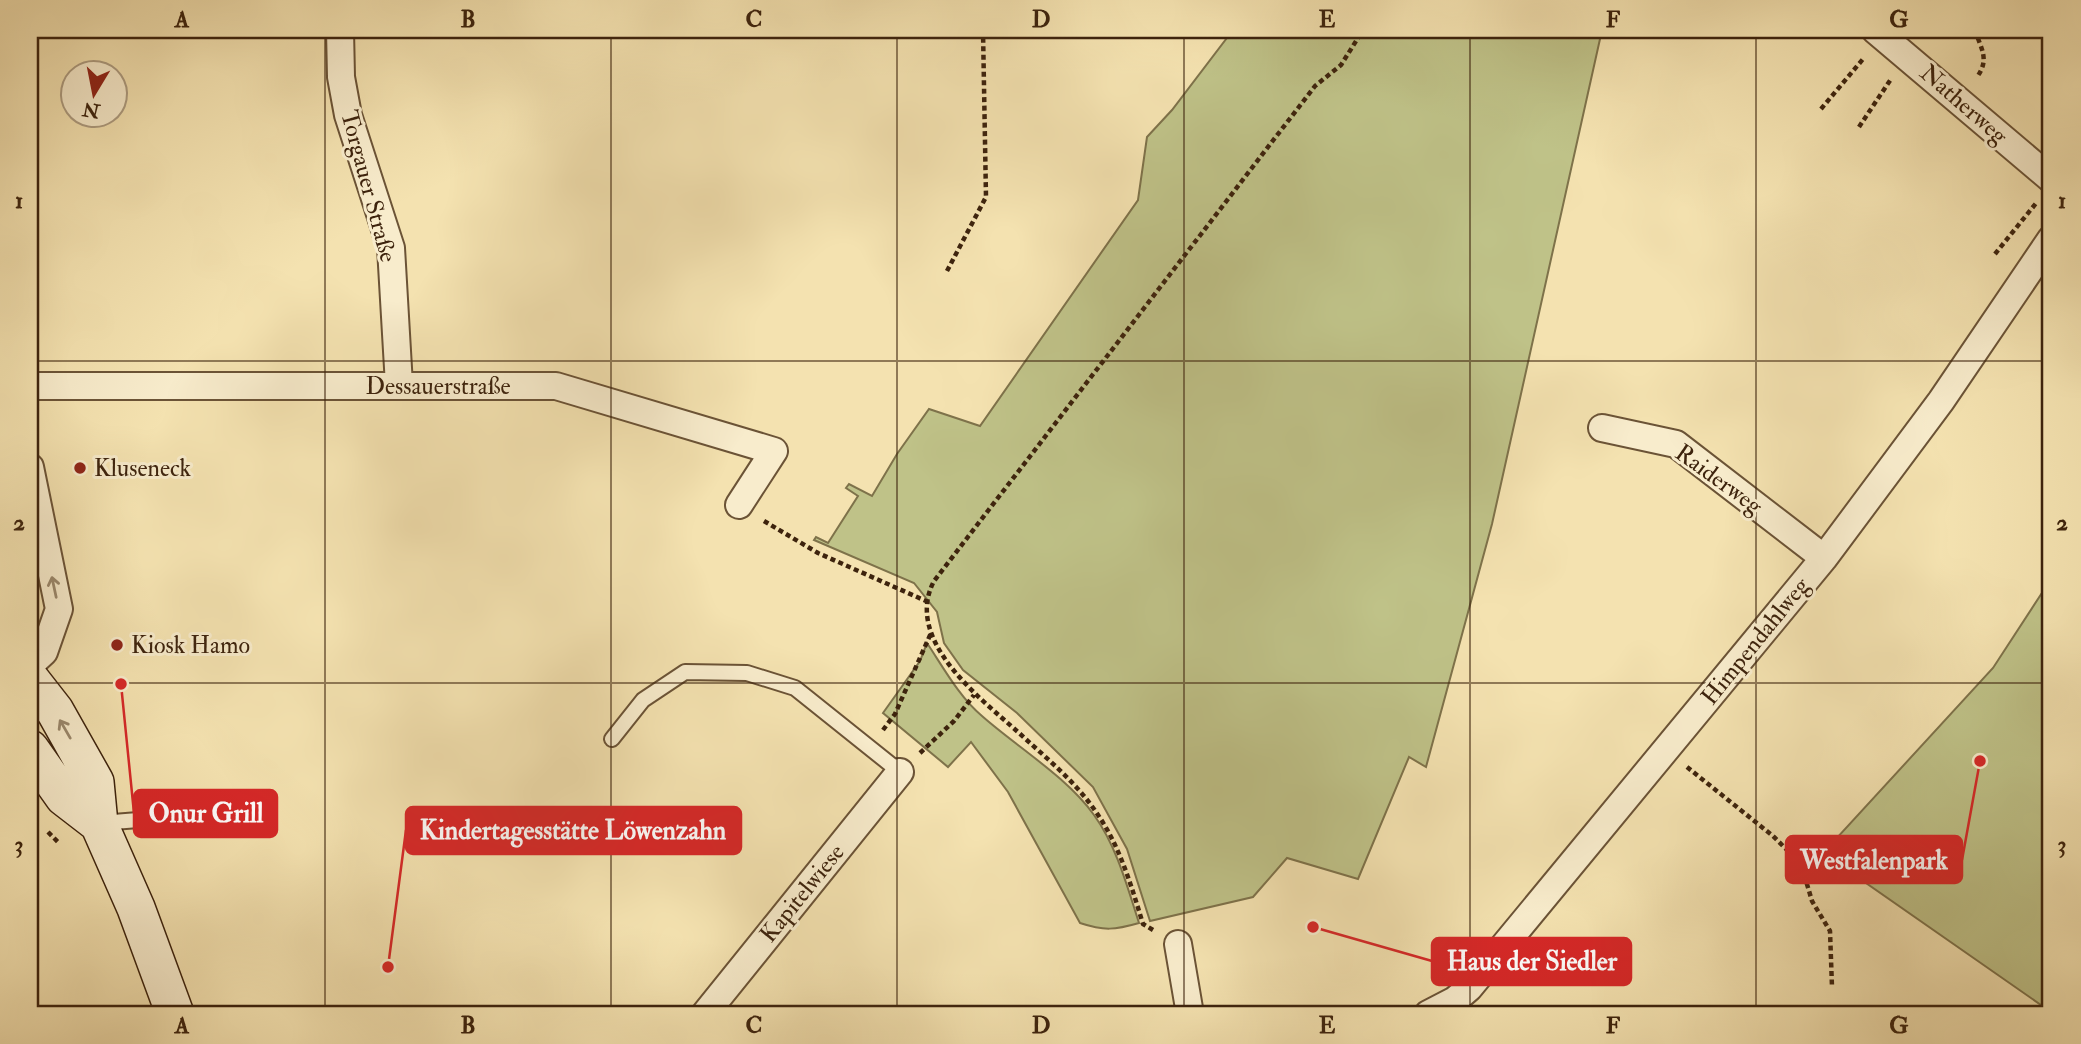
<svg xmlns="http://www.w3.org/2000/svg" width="2081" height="1044" viewBox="0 0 2081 1044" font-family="'IM FELL Double Pica',serif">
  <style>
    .green { fill: #bfc288; stroke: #7e724a; stroke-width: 2 }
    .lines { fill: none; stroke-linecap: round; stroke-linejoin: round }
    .service-casing { stroke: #6b5336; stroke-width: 18 }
    .minor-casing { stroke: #6b5336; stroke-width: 30 }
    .secondary-casing { stroke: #3d230d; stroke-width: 40 }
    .path { stroke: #3d230d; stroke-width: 4.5; stroke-dasharray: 5 3.5; stroke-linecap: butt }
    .service { stroke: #f8eccc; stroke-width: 14 }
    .minor { stroke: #f8eccc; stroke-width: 26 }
    .secondary { stroke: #f8eccc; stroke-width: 37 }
    .oneway { stroke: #9a886c }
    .grid { fill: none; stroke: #3d230d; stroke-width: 2; stroke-opacity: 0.55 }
    .poi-dot { fill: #8f2418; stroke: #f8eccc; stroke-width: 2.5 }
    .labels { text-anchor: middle; stroke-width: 6; stroke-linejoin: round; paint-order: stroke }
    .street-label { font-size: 24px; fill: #3d230d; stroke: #f8eccc }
    .poi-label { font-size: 24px; fill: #3d230d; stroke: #f8eccc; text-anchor: start }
    .leader { fill: none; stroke: #d62828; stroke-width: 2.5 }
    .callout-dot { fill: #d62828; stroke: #f8eccc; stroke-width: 2.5 }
    .callout { fill: #d62828; stroke: #d62828; stroke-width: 2.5 }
    .callout-label { font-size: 26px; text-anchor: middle; font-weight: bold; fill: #fff }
    .neatline { fill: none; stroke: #3d230d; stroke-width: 2.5 }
    .grid-label { font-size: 23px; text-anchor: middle; font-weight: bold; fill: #3d230d }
  </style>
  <rect width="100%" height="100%" fill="#f4e2b0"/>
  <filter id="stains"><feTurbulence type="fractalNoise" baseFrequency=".00286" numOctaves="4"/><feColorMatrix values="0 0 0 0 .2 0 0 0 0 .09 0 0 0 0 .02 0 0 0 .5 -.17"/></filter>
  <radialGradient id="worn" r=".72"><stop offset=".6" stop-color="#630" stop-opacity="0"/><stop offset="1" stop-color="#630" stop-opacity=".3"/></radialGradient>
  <path class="green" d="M1233,30H1602L1492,524L1426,767L1409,757L1358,879L1287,858L1253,897L1150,921L1127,849L1093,787L1017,713L963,670L944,643L937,612L914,583L814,540L816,537L828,543L858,496L846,488L849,484L872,496L897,454L929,409L980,426L1138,200L1147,137L1172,110Z
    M2051,579V1012L1823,853L1993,668Z
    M927,643C943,667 960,698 982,716C1017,747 1067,777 1094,815C1117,847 1127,886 1139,923C1115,930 1104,931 1080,923L1008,792L971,742L948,767L883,713L920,661Z"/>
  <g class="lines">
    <defs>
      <path id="service" d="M612,739L643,700L685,672L747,673L795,688L900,772
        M101,823L163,818"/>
      <path id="minor" d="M340,30L341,77L348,115L391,248L399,385
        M1875,30L2051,179
        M30,386H556L774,451L739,505
        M1602,428L1676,444L1824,558
        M30,467L59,609L44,652L30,665
        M1178,944L1190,1014
        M705,1014L900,772
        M1428,1014L1455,1000L1469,988L1824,558L1941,401L2051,239"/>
      <path id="secondary" d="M30,679L55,711L95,782L99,824L136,908L175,1014
        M30,749L64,797L99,824"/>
    </defs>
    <use href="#service" class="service-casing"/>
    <use href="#minor" class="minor-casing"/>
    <use href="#secondary" class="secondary-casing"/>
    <path class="path" d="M1975,30C1981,49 1990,59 1977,77
      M1821,109L1863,59
      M1859,127L1891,79
      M2043,134L2051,125
      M1995,254L2037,202
      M947,271L986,197L983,30
      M764,521L818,553L926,601
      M883,730L895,714L931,633
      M920,753L954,721L974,695
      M1687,767L1773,836L1801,864L1812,901L1830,931L1832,987
      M48,832L59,843
      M1153,930L1143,924C1131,885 1120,846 1096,812C1075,781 1045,757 1018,732C980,698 903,640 934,581L1315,86L1341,65L1363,30
      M1259,1009L1260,1014"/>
    <use href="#service" class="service"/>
    <use href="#minor" class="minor"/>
    <use href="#secondary" class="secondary"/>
  </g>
  <defs><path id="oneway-shaft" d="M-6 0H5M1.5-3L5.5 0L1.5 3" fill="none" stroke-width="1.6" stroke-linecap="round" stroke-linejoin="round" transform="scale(1.75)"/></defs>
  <g class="oneway">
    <use href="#oneway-shaft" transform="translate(54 587) rotate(-102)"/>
    <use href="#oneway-shaft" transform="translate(65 729) rotate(-120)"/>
  </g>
  <path class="grid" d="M325,30V1014M611,30V1014M897,30V1014M1184,30V1014M1470,30V1014M1756,30V1014M30,361H2051M30,683H2051"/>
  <g class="poi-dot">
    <circle cx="80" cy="468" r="7"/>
    <circle cx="117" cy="645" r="7"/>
  </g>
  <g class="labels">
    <g class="street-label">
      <text transform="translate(1964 104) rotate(41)" y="8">Natherweg</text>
      <text transform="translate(369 186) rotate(75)" y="8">Torgauer Straße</text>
      <text x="438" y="394">Dessauerstraße</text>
      <text transform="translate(1719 479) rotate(36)" y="8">Raiderweg</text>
      <text transform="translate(1755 641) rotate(-51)" y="8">Himpendahlweg</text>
      <text transform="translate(802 893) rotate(-51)" y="8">Kapitelwiese</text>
    </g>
    <g class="poi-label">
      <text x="94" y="476">Kluseneck</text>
      <text x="131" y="653">Kiosk Hamo</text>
    </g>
  </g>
  <path class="leader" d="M121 684L134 813M388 967L406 830M1980 761L1962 860M1313 927L1432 961"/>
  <g class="callout-dot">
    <circle cx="121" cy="684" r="7"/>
    <circle cx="388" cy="967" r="7"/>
    <circle cx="1980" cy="761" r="7"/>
    <circle cx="1313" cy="927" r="7"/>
  </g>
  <g class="callout">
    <rect x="134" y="790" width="143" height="47" rx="7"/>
    <rect x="406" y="807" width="335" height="47" rx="7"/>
    <rect x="1786" y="836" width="176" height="47" rx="7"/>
    <rect x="1432" y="938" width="199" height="47" rx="7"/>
  </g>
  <g class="callout-label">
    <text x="206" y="822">Onur Grill</text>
    <text x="573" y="839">Kindertagesstätte Löwenzahn</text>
    <text x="1874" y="869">Westfalenpark</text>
    <text x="1532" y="970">Haus der Siedler</text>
  </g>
  <rect width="2081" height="1044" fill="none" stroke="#f4e2b0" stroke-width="77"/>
  <g transform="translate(94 94) rotate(190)"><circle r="33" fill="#f8eccc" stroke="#ad9c80" stroke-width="2"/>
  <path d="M0-5L12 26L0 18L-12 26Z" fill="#8f2418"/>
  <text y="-10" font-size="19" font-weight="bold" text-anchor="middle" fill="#3d230d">N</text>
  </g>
  <rect x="38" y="38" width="2004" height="968" class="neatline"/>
  <g class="grid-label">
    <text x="182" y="27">A</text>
    <text x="468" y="27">B</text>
    <text x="754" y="27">C</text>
    <text x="1041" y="27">D</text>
    <text x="1327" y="27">E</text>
    <text x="1613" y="27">F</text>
    <text x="1899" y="27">G</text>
    <text x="19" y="208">1</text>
    <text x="2062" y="208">1</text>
    <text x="19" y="530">2</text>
    <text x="2062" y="530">2</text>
    <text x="19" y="852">3</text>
    <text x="2062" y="852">3</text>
    <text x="182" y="1033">A</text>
    <text x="468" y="1033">B</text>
    <text x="754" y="1033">C</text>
    <text x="1041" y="1033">D</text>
    <text x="1327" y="1033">E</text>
    <text x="1613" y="1033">F</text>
    <text x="1899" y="1033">G</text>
  </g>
  <rect width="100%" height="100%" filter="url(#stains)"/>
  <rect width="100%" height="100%" fill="url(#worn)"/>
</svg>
